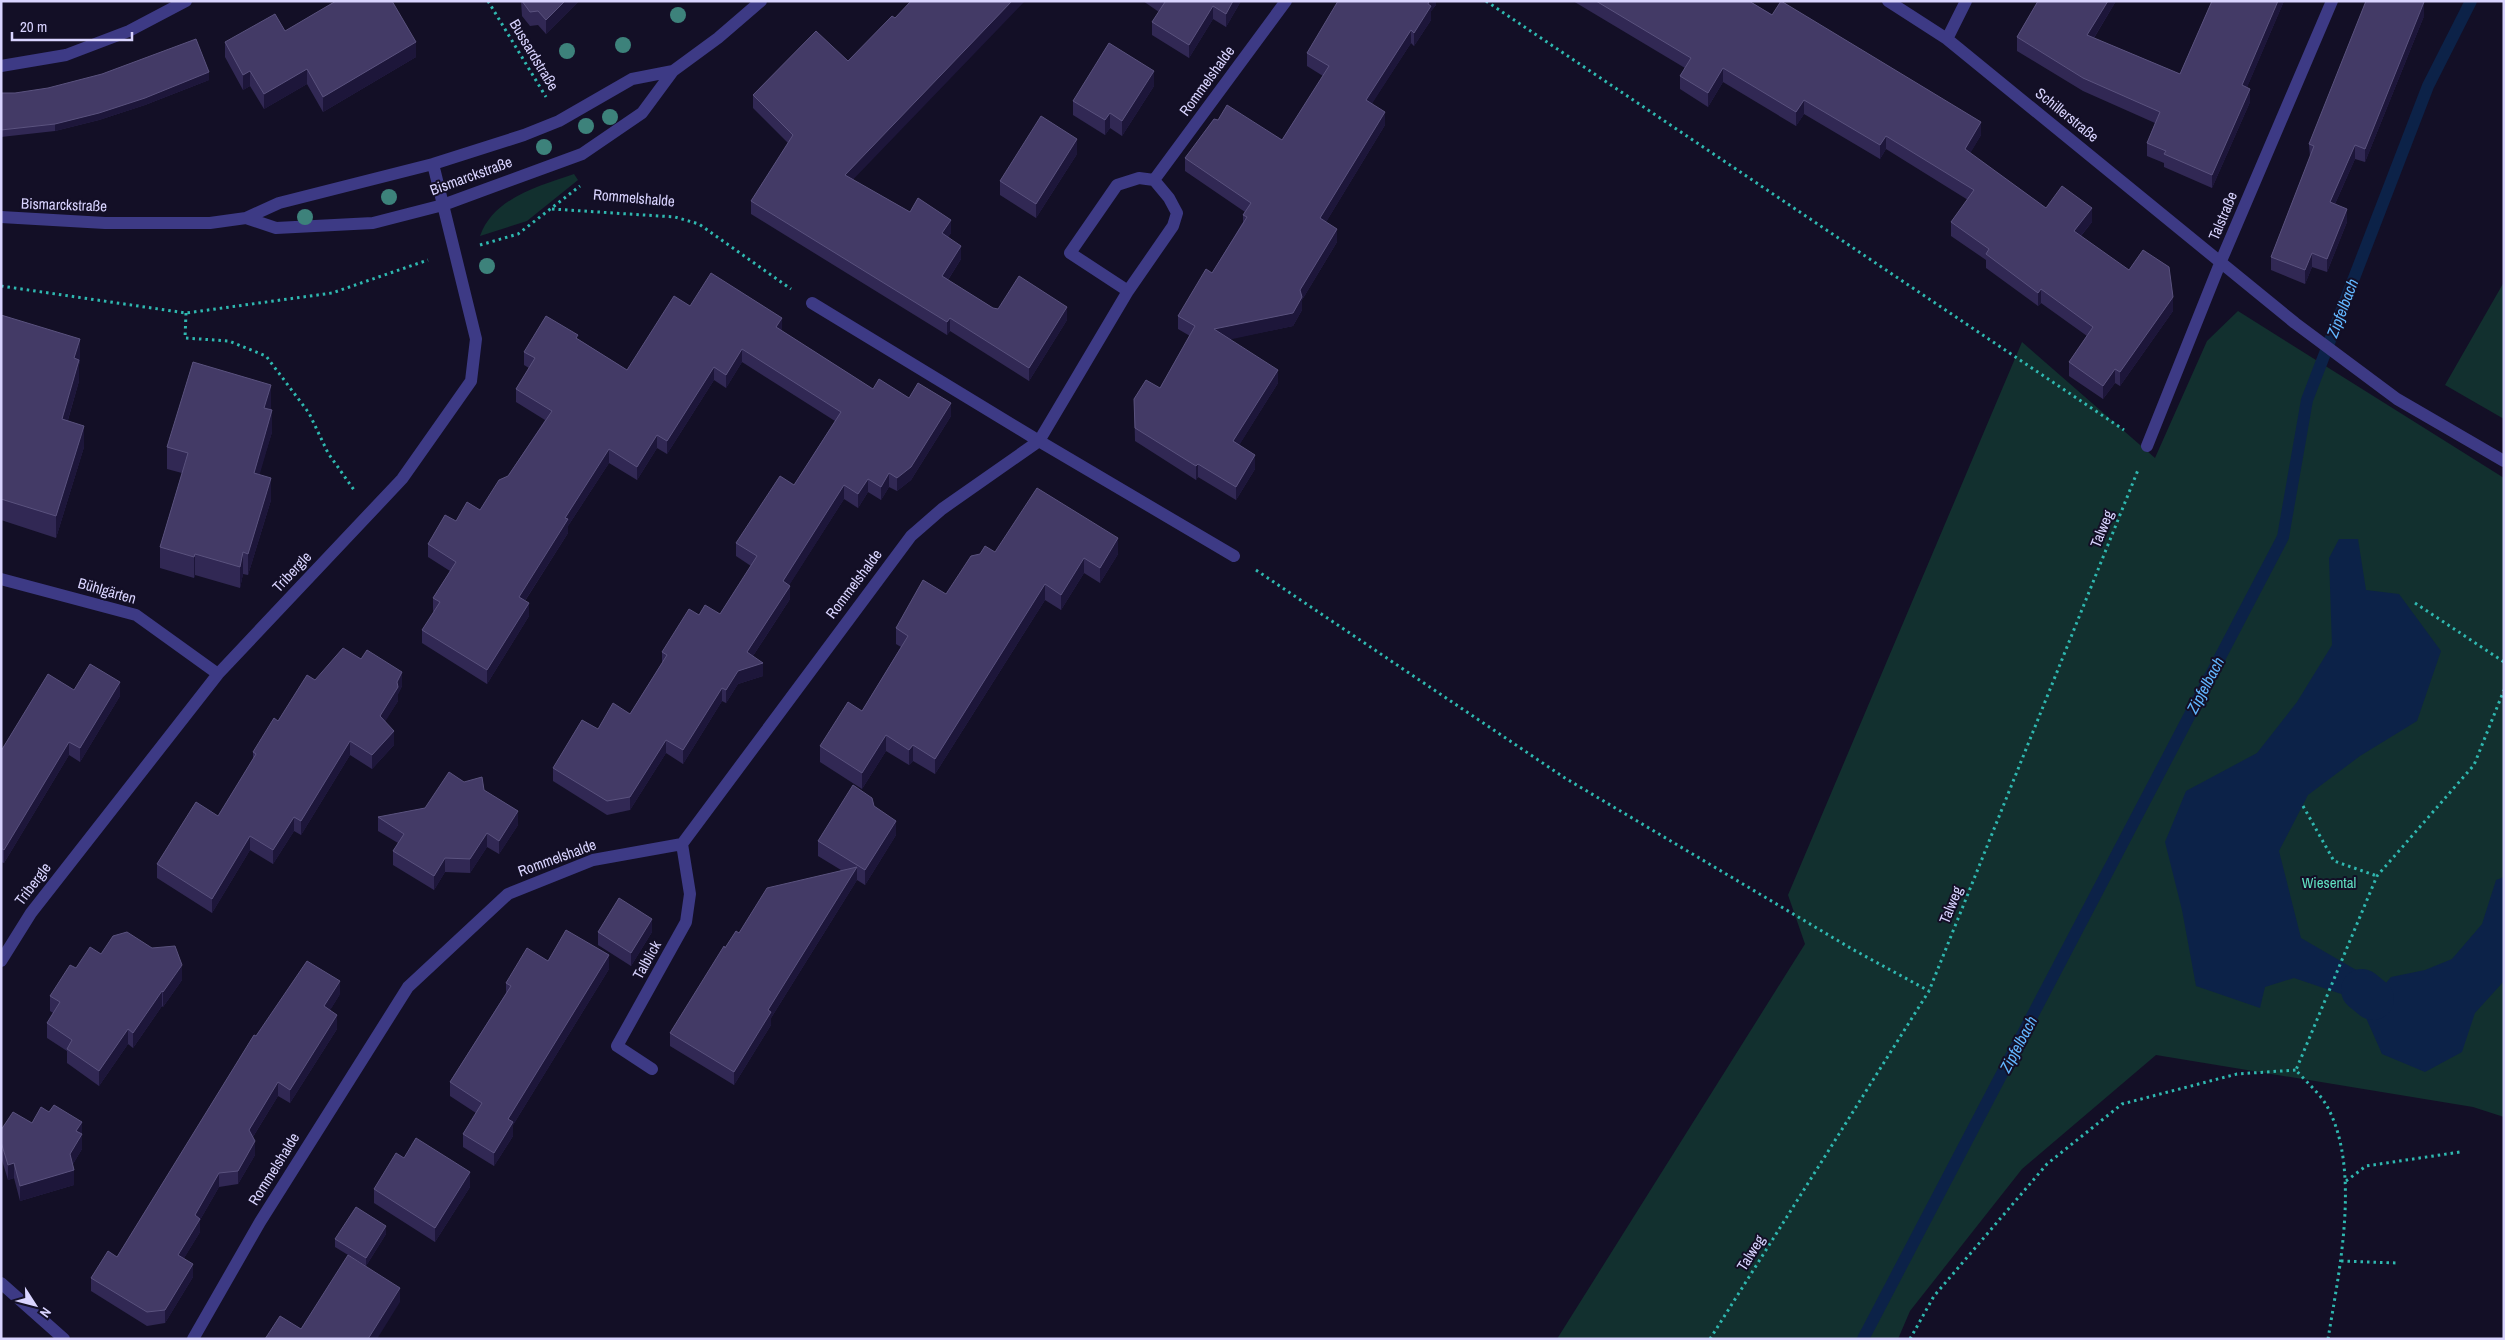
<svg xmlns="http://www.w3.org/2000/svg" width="2505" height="1340" viewBox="0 0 2505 1340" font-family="'Archivo Narrow',sans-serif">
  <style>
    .green { fill: #12302f }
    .water { fill: #0c2248 }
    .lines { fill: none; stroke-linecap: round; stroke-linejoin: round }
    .stream { stroke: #0c2248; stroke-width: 12 }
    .canal { stroke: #0c2248; stroke-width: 42 }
    .path { stroke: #2fb8b0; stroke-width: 3; stroke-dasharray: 2.5 4; stroke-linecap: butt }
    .minor { stroke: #3d3a85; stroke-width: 12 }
    .tree { fill: #3d827b }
    .wall { fill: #312854 }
    .shaded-wall { fill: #1d163a }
    .building { fill: #433a66; stroke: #5a527e }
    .labels { text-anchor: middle; stroke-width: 4; stroke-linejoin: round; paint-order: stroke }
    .street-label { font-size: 15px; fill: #d9d4ff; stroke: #130f26 }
    .park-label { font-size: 15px; fill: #5fe0c0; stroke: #130f26 }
    .water-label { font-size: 16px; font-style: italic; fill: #62b6ff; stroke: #130f26 }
  </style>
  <rect width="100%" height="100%" fill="#130f26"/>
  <path class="green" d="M574,174L578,180L527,221L480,236C494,197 540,186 574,174Z
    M2504,282V419L2445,385Z
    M2238,311L2504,478V1117L2473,1107L2156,1055L2022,1169L1910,1311L1898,1339H1557L1805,944L1788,895L2022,342L2155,458L2207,341Z"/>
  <path class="water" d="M2339,539H2358L2366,590L2399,594L2441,651L2417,721L2360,756L2308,795L2279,851L2301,938L2370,978L2356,999L2294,978L2265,987L2260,1008L2196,986L2182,910L2165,842L2186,791L2257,753L2297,702L2332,645L2329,558Z
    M2504,877V981L2475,1013L2462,1052L2425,1072L2382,1054L2363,1011L2391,977L2425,970L2452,959L2482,924L2496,880Z"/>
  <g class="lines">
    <path class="stream" d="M1863,1339L2283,537L2307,400L2428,86L2471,1"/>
    <path class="canal" d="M2362,990L2373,999"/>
    <path class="path" d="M488,1L546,97
      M1486,1L2124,430
      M552,209L675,217L699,224L791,289
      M480,245L518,234L580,186
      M1,286L186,313L332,293L428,260
      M186,313L185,338L229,341L266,356L309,413L328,453L354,490
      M1256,570L1565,778L1852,949L1929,991
      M2415,603L2504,662
      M2303,806L2334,861L2377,876
      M2346,1181L2366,1166L2460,1152
      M2341,1261L2397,1263
      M1710,1339L1929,991L2138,470
      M1910,1339L1934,1296L2047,1164L2122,1104L2237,1074L2296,1070
      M2328,1339C2339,1271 2361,1171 2328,1108C2321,1094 2306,1082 2296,1070L2377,876L2474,765L2504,690"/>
    <path class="minor" d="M1888,1L1947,39L2295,323L2397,399L2504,461
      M1947,39L1966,1
      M1,66L66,55L129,31L186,1
      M1154,180L1286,1
      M1,217L105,223H210L246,218L279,203L433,164L524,135L559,121L632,79L673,71
      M246,218L276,228L373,223L443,205L582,154L642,113L673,71L718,38L761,1
      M812,303L1039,441L1234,556
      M2147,446L2221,261L2332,1
      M1,579L136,615L218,674
      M1,961L31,913L218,674L402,479L471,381L476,339L433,164
      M652,1069L617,1046L686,922L690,894L682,844
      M1,1283L64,1339
      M193,1339L260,1222L408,987L508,894L593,860L682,844L911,536L942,509L1039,441L1128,291L1173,226L1177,213L1169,198L1154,180L1139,178L1117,185L1070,253L1128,291"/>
  </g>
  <g class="tree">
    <circle cx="678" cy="15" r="8"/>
    <circle cx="623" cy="45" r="8"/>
    <circle cx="567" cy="51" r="8"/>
    <circle cx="610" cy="117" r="8"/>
    <circle cx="586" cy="126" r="8"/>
    <circle cx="544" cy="147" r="8"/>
    <circle cx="389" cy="197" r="8"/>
    <circle cx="305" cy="217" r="8"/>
    <circle cx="487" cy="266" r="8"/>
  </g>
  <path class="wall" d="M521,1H579L546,34L538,25L530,26L522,16Z
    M1143,1H1241L1226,27L1213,19L1189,58L1152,35V22L1159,12Z
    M1436,1V5L1431,11V20L1414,46L1411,43L1372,103L1385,125L1326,222L1337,242L1302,300V310L1293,326L1229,339L1278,383L1239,445L1255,469L1236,500L1198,477L1196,480L1135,441L1134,399L1160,388L1190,336L1178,329V316L1212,273L1243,222V215L1245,212L1185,171V158L1218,120L1282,140L1323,76L1307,66V53Z
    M1573,1H1749L1981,135L1970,153L2046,208L2092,222L2081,236L2173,311L2120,386L2115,383L2103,399L2069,376V362L2087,336L2041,303L2038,306L1986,268V260L1951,236V222L1968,200L1886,149L1880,159L1804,114L1796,126L1723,82L1708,107L1680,89V76L1685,68Z
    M2038,1H2116L2094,38L2180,74L2212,1H2284L2247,87L2250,102L2212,188L2164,167V163L2147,156V143L2155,123L2083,91L2017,51V37Z
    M2424,16L2365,162L2355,159L2335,204L2347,222L2327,272L2312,267L2305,284L2271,270V257L2310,157L2309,144Z
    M895,18L853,180L910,212L951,233L948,237L961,259L948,280L993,308L1067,320L1029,381L950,331L947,335L751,214V201L788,143L753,108V95L848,61Z
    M285,31L416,57L323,112L307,84L264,109L250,86L243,90L225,57V42Z
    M209,80L145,105L99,120L55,131L1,137V93H15Z
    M1154,86L1122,136L1110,128L1105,135L1073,115V101Z
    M1077,154L1036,218L1000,195V181Z
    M690,306L782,331L873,389L909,398L951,416L911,480L897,491L889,487L881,500L868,492L858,508L844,499L789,585L790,599L753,656L763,676L738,684L726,703L722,701L683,764L666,753L630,810L607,815L553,781V768L598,729L630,714L662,663V652L699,615L720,614L751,566L736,556V543L794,485L835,421L742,362L726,388L714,380L667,454L657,448L637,480L609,463L568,526V533L525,601L529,616L487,684L422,643V630L434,612L433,611V598L450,571L428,557V544L456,521L480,510L508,476L545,420L516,402V389L529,368L524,365V352L578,339L627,370Z
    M1,315L80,360L79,365V381L68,420L84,447L56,538L1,520Z
    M271,407L270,410L272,432L259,474L271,500L248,575L243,574L240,588L195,575L194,578L160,568V547L182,473L167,469V447Z
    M995,552L1118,554L1100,583L1084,573L1061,610L1045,600L935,774L913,761L909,765L886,751L862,789L820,762V746L862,711L901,647L896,644V628L946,594L980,554Z
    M315,680L402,686L398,694V701L385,721L394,745L372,769L350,755L301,835L294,831L273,864L250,850L212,913L157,878V864L218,816L253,760V752L278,721Z
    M74,690L120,696L80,762L69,755L4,863L1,862V751Z
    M464,782L484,790L518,825L499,854L487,847L470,873L445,872L434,890L393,865V851L398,843L378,831V817L425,808Z
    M874,806L896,835L865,885L857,880L771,1018V1025L734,1085L670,1046V1033L725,948L739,933L841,870L818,856V841Z
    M598,932H652L631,966L598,945Z
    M101,954L182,980L163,1007L162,1006L133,1048L128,1044L99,1086L67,1063V1051L47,1038V1023L53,1013L50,1011V996L76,968Z
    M548,961L609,969L513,1125V1136L494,1166L463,1147V1134L476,1113L450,1096V1082L506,993V983Z
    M340,994L330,1010L337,1029L290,1103L278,1096L253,1137L255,1155L238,1184L219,1187L200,1220V1232L184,1258L193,1277L165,1323L147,1326L91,1291V1278L117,1257L256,1036Z
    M32,1123L82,1137V1149L73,1164L74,1185L20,1201L14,1178L8,1180L1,1157V1130Z
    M404,1158L470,1187L435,1242L374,1203V1189Z
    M386,1234L366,1266L335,1247V1239Z"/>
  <path class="shaded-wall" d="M565,1H579L546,34V20Z
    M1012,1H1025L845,188V175Z
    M1233,1H1241L1226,27V14Z
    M1429,1H1436V5L1431,11V20L1414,46V33Z
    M2108,1H2116L2087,49V35Z
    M2278,1H2284L2242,99V85Z
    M2424,2V16L2365,162V149Z
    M1213,6V19L1189,58V45Z
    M1411,30V43L1366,113V100Z
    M416,42V57L323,112V97Z
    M1723,68V82L1708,107V93Z
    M307,69V84L264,109V94Z
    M250,71V86L243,90V75Z
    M1154,71V86L1122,136V121Z
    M209,72V80L145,105L99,120L55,131V124Z
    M2250,89V102L2212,188V175Z
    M1804,100V114L1796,126V112Z
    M1385,112V125L1320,232V218Z
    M1110,113V128L1105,135V120Z
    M1981,122V135L1965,162V149Z
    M1886,136V149L1880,159V145Z
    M1077,139V154L1036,218V204Z
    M2355,145V159L2330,215V202Z
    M2092,208V222L2074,244V231Z
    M2347,209V222L2327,272V259Z
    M951,220V233L942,246V233Z
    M1337,229V242L1302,300V310L1293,326L1214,343V329L1300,290Z
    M961,246V259L942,289V276Z
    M2312,253V267L2305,284V270Z
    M2041,289V303L2038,306V293Z
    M2173,297V311L2120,386V372Z
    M1067,307V320L1029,381V368Z
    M782,318V331L776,327Z
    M950,318V331L947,335V322Z
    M80,339V360L79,365V381L62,440V419L74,358Z
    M742,349V362L726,388V375Z
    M714,367V380L667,454V441Z
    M2115,369V383L2103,399V386Z
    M1278,370V383L1233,455V441Z
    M271,385V407L264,429V408Z
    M951,403V416L911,480L897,491V478Z
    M272,410V432L254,494V473Z
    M84,426V447L56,538V516Z
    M657,435V448L637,480V467Z
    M609,449V463L568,526V533L519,610V597L565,518Z
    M1255,455V469L1236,500V487Z
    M1198,464V477L1196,480V466Z
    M889,473V487L881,500V487Z
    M271,478V500L248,575V554Z
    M868,479V492L858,508V494Z
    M844,485V499L783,595V581Z
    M1118,538V554L1100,583V568Z
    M243,552V574L240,588V567Z
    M195,554V575L194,578V557Z
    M1084,558V573L1061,610V595Z
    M1045,584V600L935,774V759Z
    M790,586V599L747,665V652Z
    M529,603V616L487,684V670Z
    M763,663V676L738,684L726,703V690L738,671Z
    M402,672V686L398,694V701L380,730V716Z
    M120,682V696L80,762V748Z
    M722,688V701L683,764V750Z
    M394,731V745L372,769V755Z
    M886,735V751L862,789V773Z
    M666,740V753L630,810V797Z
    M350,741V755L301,835V821Z
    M69,742V755L4,863V850Z
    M913,745V761L909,765V750Z
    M518,811V825L499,854V841Z
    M294,817V831L273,864V850Z
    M896,821V835L865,885V870Z
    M487,833V847L470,873V859Z
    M250,836V850L212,913V899Z
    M445,858V872L434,890V876Z
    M857,867V880L771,1018V1025L734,1085V1072L768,1010Z
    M652,919V932L631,966V953Z
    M609,955V969L513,1125V1136L494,1166V1153L508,1119Z
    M182,965V980L163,1007V992Z
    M340,981V994L324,1020V1006Z
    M162,991V1006L133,1048V1033Z
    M337,1015V1029L290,1103V1090Z
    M128,1029V1044L99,1086V1071Z
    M278,1082V1096L249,1143V1130Z
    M82,1122V1149L70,1169V1154L76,1131Z
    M255,1141V1155L238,1184V1171Z
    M14,1163V1178L8,1180V1165Z
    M74,1170V1185L20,1201V1186Z
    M470,1172V1187L435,1242V1228Z
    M219,1173V1187L200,1220V1232L178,1268V1255L195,1215Z
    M386,1226V1234L366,1266V1258Z
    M193,1264V1277L165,1323V1310Z
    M400,1288V1302L377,1339H368Z"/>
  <path class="building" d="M336,1H392L416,42L323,97L307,69L264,94L250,71L243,75L225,42L275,14L285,31Z
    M522,1H565L546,20L538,11L530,12Z
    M911,1H1012L845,175L910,212L918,198L951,220L942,233L961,246L942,276L993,308L998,309L1019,276L1067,307L1029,368L950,318L947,322L751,201L793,135L753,95L816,31L848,61L892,16L895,18Z
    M1164,1H1233L1226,14L1213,6L1189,45L1152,22L1165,2Z
    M1338,1H1429L1428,4L1431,6L1414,33L1411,30L1366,100L1385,112L1320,218L1337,229L1300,290L1302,297L1293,313L1214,329L1278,370L1233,441L1255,455L1236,487L1198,464L1196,466L1135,428L1134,399L1146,380L1160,388L1195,326L1178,316L1206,269L1212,273L1247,217L1243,215L1251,203L1185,158L1214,119L1218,120L1227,105L1282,140L1329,66L1307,53Z
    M1596,1H1749L1772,15L1781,1L1981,122L1965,149L2046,208L2062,186L2092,208L2074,231L2129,270L2143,250L2169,267L2173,297L2120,372L2115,369L2103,386L2069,362L2093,327L2041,289L2038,293L1986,254L1989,249L1951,222L1974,190L1886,136L1880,145L1804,100L1796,112L1723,68L1708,93L1680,76L1691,58Z
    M2038,1H2108L2087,35L2180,74L2212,1H2278L2242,85L2250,89L2212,175L2164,154L2166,151L2147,143L2160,112L2083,78L2017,37Z
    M2366,1H2422L2424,2L2365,149L2355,145L2330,202L2347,209L2327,259L2312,253L2305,270L2271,257L2314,146L2309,144Z
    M196,39L209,72L145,98L99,113L55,124L1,130V93H15L48,88L102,74Z
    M1109,43L1154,71L1122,121L1110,113L1105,120L1073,101Z
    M1041,116L1077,139L1036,204L1000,181Z
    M711,273L782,318L776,327L873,389L879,379L909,398L918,383L951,403L911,467L897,478L889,473L881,487L868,479L858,494L844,485L783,581L790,586L747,652L763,663L738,671L726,690L722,688L683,750L666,740L630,797L607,801L553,768L582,720L598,729L613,703L630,714L667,655L662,652L689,609L699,615L705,605L720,614L757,556L736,543L780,476L794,485L841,412L742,349L726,375L714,367L667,441L657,435L637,467L609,449L565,518L568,519L519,597L529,603L487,670L422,630L440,602L433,598L456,562L428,544L445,515L456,521L467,502L480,510L499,480L508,476L552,411L516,389L535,358L524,352L546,316L578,335L576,338L627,370L674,296L690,306Z
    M1,315L80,339L74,358L79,360L62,419L84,426L56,516L1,499Z
    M193,362L271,385L264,408L272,410L254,473L271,478L248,554L243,552L240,567L195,554L194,557L160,547L188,453L167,447Z
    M1037,488L1118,538L1100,568L1084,558L1061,595L1045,584L935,759L913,745L909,750L886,735L862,773L820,746L848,702L862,711L908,636L896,628L923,580L946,594L971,556L980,554L985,546L995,552Z
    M343,648L361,659L367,650L402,672L397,682L398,687L380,716L394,731L372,755L350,741L301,821L294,817L273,850L250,836L212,899L157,864L196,802L218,816L256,754L253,752L274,718L278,721L307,675L315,680Z
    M90,664L120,682L80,748L69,742L4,850L1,848V751L48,674L74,690Z
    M449,772L464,782L482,777L484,790L518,811L499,841L487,833L470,859L445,858L434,876L393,851L404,834L378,817L425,808Z
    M853,785L872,798L874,806L896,821L865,870L818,841Z
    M857,867L768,1010L771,1012L734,1072L670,1033L724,946L725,948L736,931L739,933L767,888Z
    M619,898L652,919L631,953L598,932Z
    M566,930L609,955L508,1119L513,1122L494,1153L463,1134L482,1103L450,1082L511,986L506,983L527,948L548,961Z
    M127,932L152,948L175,946L182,965L163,992L162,991L133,1033L128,1029L99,1071L67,1049L72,1040L47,1023L60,1002L50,996L70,965L76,968L90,947L101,954L113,936Z
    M307,961L340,981L324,1006L337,1015L290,1090L278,1082L249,1130L255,1141L238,1171L219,1173L195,1215L200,1219L178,1255L193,1264L165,1310L147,1312L91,1278L108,1251L117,1257L254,1035L256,1036Z
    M54,1105L82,1122L76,1131L82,1134L70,1154L74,1170L20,1186L14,1163L8,1165L1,1142V1130L13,1112L32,1123L41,1107L49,1112Z
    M416,1138L470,1172L435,1228L374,1189L396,1153L404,1158Z
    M356,1207L386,1226L366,1258L335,1239Z
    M348,1255L400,1288L368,1339H265L280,1316L301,1329Z"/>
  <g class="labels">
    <g class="street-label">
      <text transform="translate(534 55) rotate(59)" y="5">Bussardstraße</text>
      <text transform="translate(1207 81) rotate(-54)" y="5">Rommelshalde</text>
      <text transform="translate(2067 115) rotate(39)" y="5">Schillerstraße</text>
      <text transform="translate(471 176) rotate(-20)" y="5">Bismarckstraße</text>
      <text transform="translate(634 198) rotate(5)" y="5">Rommelshalde</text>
      <text transform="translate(64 205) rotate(2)" y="5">Bismarckstraße</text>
      <text transform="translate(2223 216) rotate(-67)" y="5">Talstraße</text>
      <text transform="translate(2102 529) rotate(-68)" y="5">Talweg</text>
      <text transform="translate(292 572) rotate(-47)" y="5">Tribergle</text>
      <text transform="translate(854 584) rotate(-53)" y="5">Rommelshalde</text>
      <text transform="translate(107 591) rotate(16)" y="5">Bühlgärten</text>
      <text transform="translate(557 858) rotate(-20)" y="5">Rommelshalde</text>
      <text transform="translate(33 884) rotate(-53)" y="5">Tribergle</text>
      <text transform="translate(1951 905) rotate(-68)" y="5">Talweg</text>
      <text transform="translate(647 960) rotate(-61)" y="5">Talblick</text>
      <text transform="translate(274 1169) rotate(-58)" y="5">Rommelshalde</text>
      <text transform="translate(1751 1253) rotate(-58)" y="5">Talweg</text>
    </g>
    <g class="park-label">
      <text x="2329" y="888">Wiesental</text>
    </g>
    <g class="water-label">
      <text transform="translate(2342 308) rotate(-69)" y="6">Zipfelbach</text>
      <text transform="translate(2205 685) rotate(-62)" y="6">Zipfelbach</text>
      <text transform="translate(2018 1044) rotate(-62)" y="6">Zipfelbach</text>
    </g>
  </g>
  <rect width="2505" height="1340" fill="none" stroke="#d9d4ff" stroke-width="5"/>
  <g transform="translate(35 1305) rotate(126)" stroke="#130f26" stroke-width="4" paint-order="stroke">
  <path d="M0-4L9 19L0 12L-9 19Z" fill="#d9d4ff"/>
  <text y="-8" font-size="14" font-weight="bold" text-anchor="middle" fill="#d9d4ff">N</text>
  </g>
  <path d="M12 32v8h120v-8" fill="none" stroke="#d9d4ff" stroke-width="2.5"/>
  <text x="20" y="32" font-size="15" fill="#d9d4ff" stroke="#130f26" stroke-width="4" paint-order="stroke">20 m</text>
</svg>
